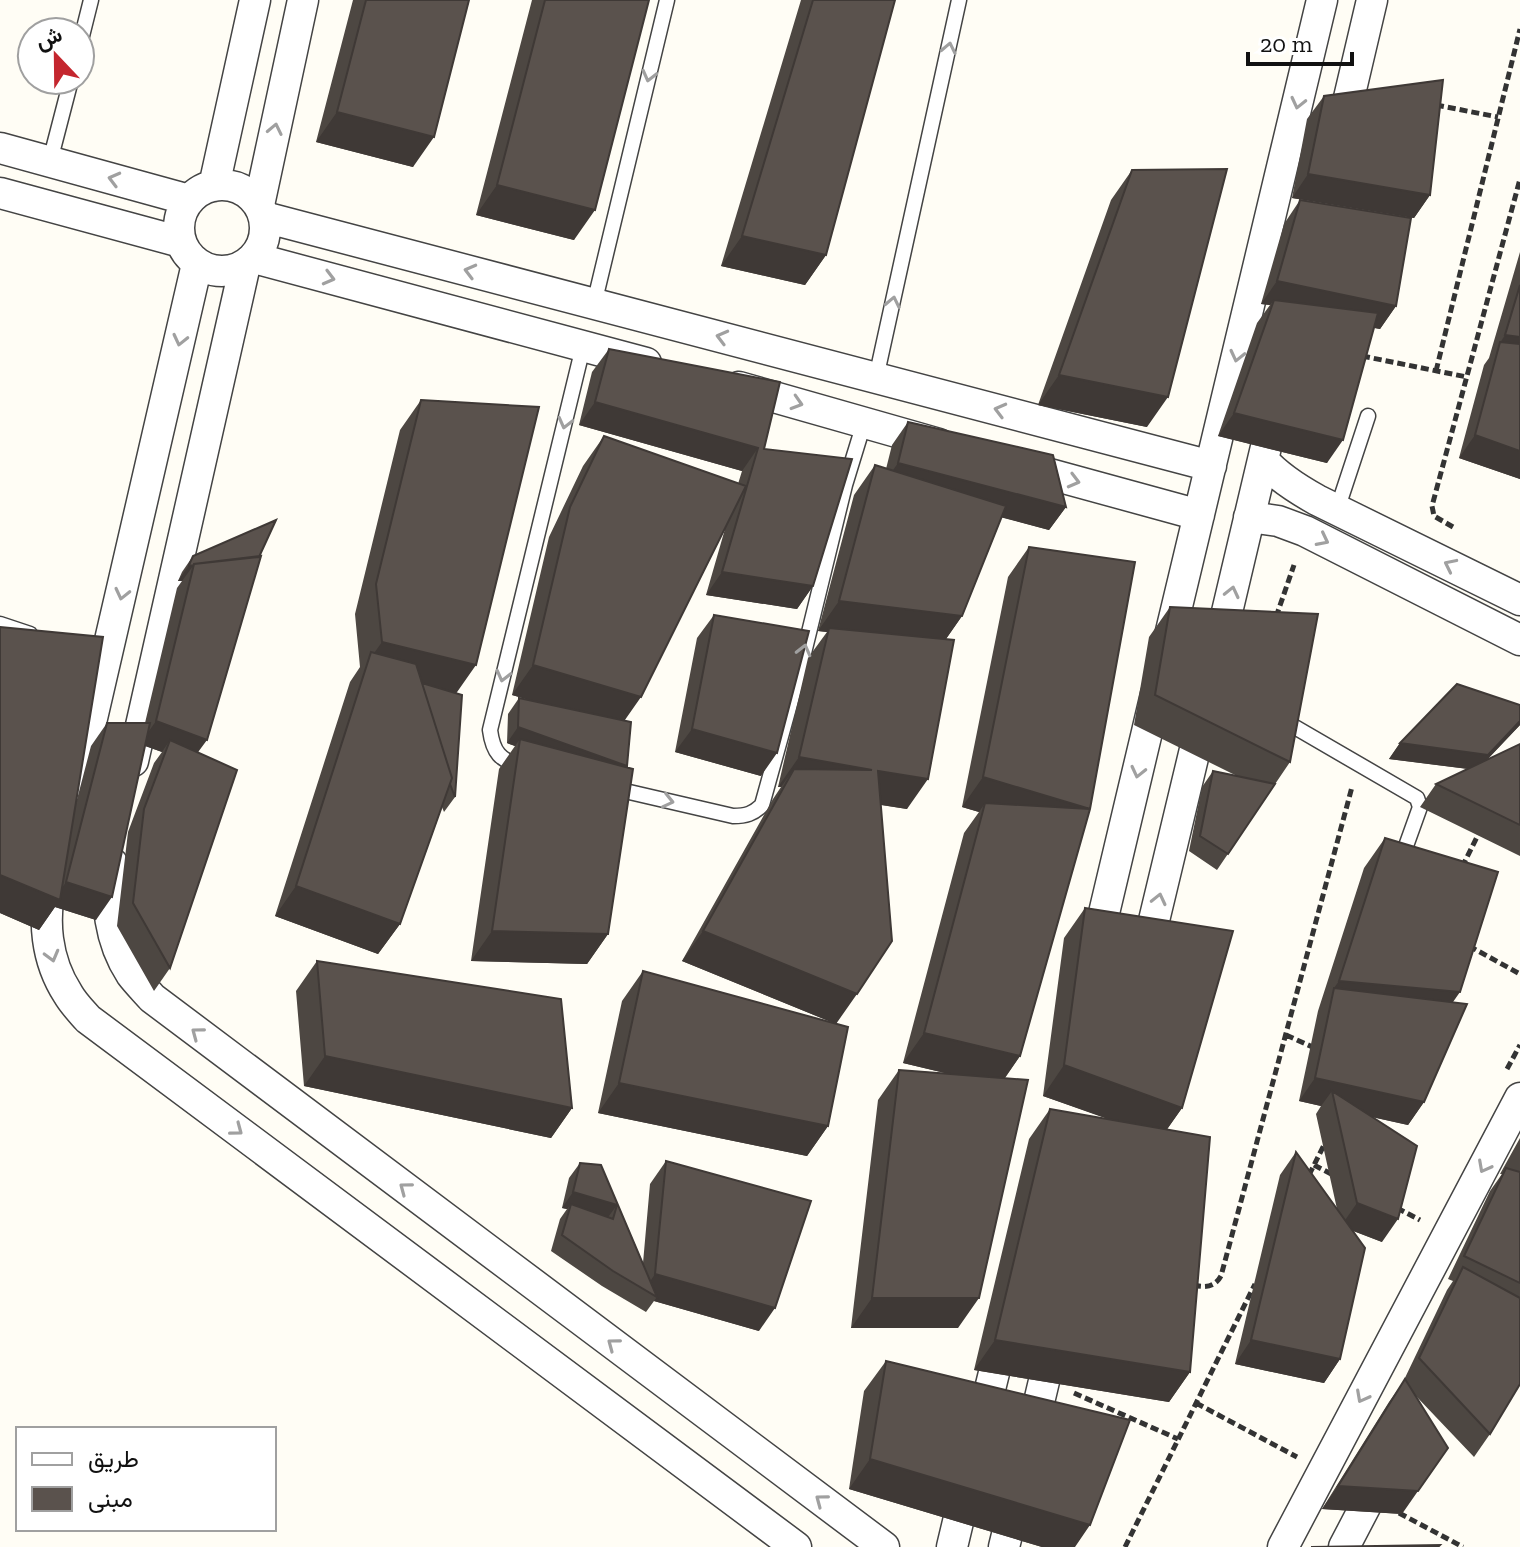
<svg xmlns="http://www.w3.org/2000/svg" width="1520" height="1547" viewBox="0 0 1520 1547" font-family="'Zilla Slab',Vazirmatn,serif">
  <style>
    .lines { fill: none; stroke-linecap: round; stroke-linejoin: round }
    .service-casing { stroke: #444; stroke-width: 17 }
    .minor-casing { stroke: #444; stroke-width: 33 }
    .path { stroke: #333; stroke-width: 5; stroke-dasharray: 8 4; stroke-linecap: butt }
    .service { stroke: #fff; stroke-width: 14 }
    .minor { stroke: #fff; stroke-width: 30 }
    .wall { fill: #4d4742 }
    .shaded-wall { fill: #3f3936 }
    .building { fill: #5a524d; stroke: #3f3936; stroke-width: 2 }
    .oneway { stroke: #a0a0a0 }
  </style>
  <rect width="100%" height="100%" fill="#fffdf5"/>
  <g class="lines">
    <defs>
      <path id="service" d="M80,44L91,0
        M50,161L71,80
        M594,304L667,0
        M876,378L959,0
        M1337,510L1368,416
        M0,624L30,634
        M1281,719L1417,798L1420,807L1401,860
        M522,767C500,760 493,753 490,730L583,347
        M612,788L733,816C746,816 753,814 762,805L803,657L845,485L864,423"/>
      <path id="minor" d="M1341,132L1372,0
        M0,148L189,200
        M179 228a43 43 0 1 1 86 0a43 43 0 1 1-86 0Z
        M214,186L255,0
        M0,193L181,242
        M259,205L303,0
        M264,217L1211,466
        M254,258L646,363
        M739,387L939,444
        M1263,460C1278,477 1297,489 1317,500L1520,600
        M1020,466L1199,515
        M1249,517L1278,521L1305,531L1520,640
        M1167,648L1322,0
        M1218,650L1275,409
        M133,761L245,265
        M74,796L197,264
        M112,863C104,900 110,942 131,974C137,982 145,990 152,998L884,1547
        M52,881C42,919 46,960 68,994C73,1003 81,1011 88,1019L796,1547
        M1095,951L1156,694
        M1145,958L1203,716
        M981,1426L1003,1336
        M1031,1436L1053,1343
        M952,1547L967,1484
        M1004,1547L1016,1498
        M1283,1547L1520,1098
        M1344,1547L1380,1478"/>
    </defs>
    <use href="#service" class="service-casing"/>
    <use href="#minor" class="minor-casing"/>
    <path class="path" d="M1436,105L1498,117
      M1362,356L1467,377
      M1436,371L1520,29
      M1453,527L1434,516L1432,506L1520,179
      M1276,617L1294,565
      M1462,867L1479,833
      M1469,946L1520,974
      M1286,1035L1317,1049
      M1507,1069L1520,1045
      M1314,1165L1335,1176
      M1309,1175L1326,1141
      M1397,1208L1420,1220
      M1193,1285C1205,1288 1215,1287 1221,1276L1352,787
      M1074,1393L1178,1439
      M1196,1403L1297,1457
      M1399,1513L1463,1547
      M1125,1547L1255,1284"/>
    <use href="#service" class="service"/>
    <use href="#minor" class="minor"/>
  </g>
  <path class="wall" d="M353,0H469L413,167L316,142Z
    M532,0H649L574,240L476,215Z
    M801,0H895L826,255L805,285L721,266Z
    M1324,96L1430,195L1414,218L1292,198L1307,119Z
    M1132,170L1147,427L1038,405L1111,200Z
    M1300,200L1396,306L1380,329L1374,328L1327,463L1218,436L1257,323L1270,305L1261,304L1284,224Z
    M1520,252V479L1459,458L1484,365L1489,358Z
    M609,349L764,449L813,586L797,609L706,595L725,529L624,721L626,767L608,934L587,964L471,961L499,769L515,746L507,743L508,714L519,698L534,701L512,695L549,537L583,466L604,436L738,484L742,471L579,425L592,372Z
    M421,400L456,693L455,797L444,812L442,807L400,924L378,954L275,916L350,682L360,667L355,614L400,430Z
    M908,422L1066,507L1049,530L1001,517L962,616L946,639L907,809L881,805L836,1024L682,961L773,799L781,787H778L808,658L827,632L818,631L854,495L875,465L886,469L892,445Z
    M1029,547L1020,1056L1005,1078L958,1328H851L878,1100L899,1070L945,1073L903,1063L964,833L979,812L962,807L1008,577Z
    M193,556L259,557L198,752L170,968L154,991L117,926L128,832L154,763L162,752L145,746L96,920L55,907L39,930L0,913V627L75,807L91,746L107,723H145L177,588L182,581H178L182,572Z
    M1170,607L1290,762L1217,870L1189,851L1202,787L1213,771L1237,776L1134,725L1149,637Z
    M714,615L761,776L675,752L697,638Z
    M1520,705V725L1487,760L1520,744V856L1420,807L1436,784L1468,769L1389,759L1400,743Z
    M1385,838L1424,1102L1408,1125L1372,1117L1382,1242L1353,1231L1340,1359L1324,1383L1235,1364L1280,1175L1296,1152L1337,1209L1316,1114L1321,1106L1299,1101L1318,1011L1364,868Z
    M1085,908L1182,1108L1167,1129L1190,1372L1169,1402L974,1370L1029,1139L1050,1109L1109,1119L1043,1096L1064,938Z
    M317,961L572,1108L551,1138L304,1086L296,991Z
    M643,971L828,1126L807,1156L598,1113L622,1001Z
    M1520,1138V1384L1490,1434L1474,1457L1415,1395L1402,1514L1322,1509L1389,1402L1403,1382L1447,1290L1453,1281L1448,1279L1490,1191L1502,1174H1500Z
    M666,1161L759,1331L654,1301L646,1312L602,1286L551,1251L560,1219L567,1209L562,1208L569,1178L580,1163L601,1165L643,1263L650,1184Z
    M886,1361L1075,1547H1042L849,1489L864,1391Z"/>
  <path class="shaded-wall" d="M337,112L434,137L413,167L316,142Z
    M1308,174L1430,195L1414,218L1292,198Z
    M497,185L595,210L574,240L476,215Z
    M742,236L826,255L805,285L721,266Z
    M1277,281L1396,306L1380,329L1271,306L1274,300L1270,305L1261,304Z
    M1505,335L1520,337V362L1500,343Z
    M1059,375L1168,397L1147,427L1038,405Z
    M595,402L758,448L742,471L579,425Z
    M1234,413L1343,440L1327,463L1218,436Z
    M1475,435L1520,451V479L1459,458Z
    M898,463L1066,507L1049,530L882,486Z
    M189,565L193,566L182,581H178Z
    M722,572L813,586L797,609L706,595Z
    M839,601L962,616L941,646L829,628L827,632L818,631Z
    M382,642L476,665L455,695L367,663Z
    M533,665L641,697L620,727L512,695Z
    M156,721L207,740L190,763L170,740L162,752L140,744Z
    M1520,721V725L1477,770L1389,759L1400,743Z
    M518,727L627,766L616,781L520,739L515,746L507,743Z
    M692,729L777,753L761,776L675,752Z
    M799,757L872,770L794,769L781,787H778Z
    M878,771L928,779L907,809L857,801Z
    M983,777L1090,809L985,803L979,812L962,807Z
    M0,875L55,898L66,882L112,897L96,920L55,907L39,930L0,913Z
    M296,886L400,924L378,954L275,916Z
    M492,931L608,934L587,964L471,961Z
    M703,931L857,994L836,1024L682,961Z
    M1339,981L1460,992L1439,1022L1334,988Z
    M924,1033L1020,1056L999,1086L903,1063Z
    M325,1056L572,1108L551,1138L304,1086Z
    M1064,1065L1182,1108L1161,1138L1043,1096Z
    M1315,1078L1424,1102L1408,1125L1336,1109L1332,1091L1321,1106L1299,1101Z
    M619,1083L828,1126L807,1156L598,1113Z
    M573,1192L617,1205L606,1220L571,1204L567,1209L562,1208Z
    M1357,1203L1398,1219L1382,1242L1341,1226Z
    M655,1274L775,1308L759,1331L654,1301L657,1297L645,1289Z
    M872,1298H979L958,1328H851Z
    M995,1340L1190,1372L1169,1402L974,1370Z
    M1251,1340L1340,1359L1324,1383L1235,1364Z
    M870,1459L1090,1525L1075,1547H1042L849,1489Z
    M1338,1486L1418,1491L1402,1514L1322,1509Z"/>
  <path class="building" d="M366,0H469L434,137L337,112Z
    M545,0H649L595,210L497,185Z
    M813,0H895L826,255L742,236Z
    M1443,80L1430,195L1308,174L1324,96Z
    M1227,169L1168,397L1059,375L1132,170Z
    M1300,200L1411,218L1396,306L1277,281Z
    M1520,285V337L1505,335Z
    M1274,300L1378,313L1343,440L1234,413Z
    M1500,342L1520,344V451L1475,435Z
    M609,349L780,382L764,449L852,459L813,586L722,572L758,448L595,402Z
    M421,400L539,407L476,665L382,642L376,584Z
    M908,422L1053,455L1066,507L898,463Z
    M604,436L746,486L641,697L533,665L570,507Z
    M875,465L1006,506L962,616L839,601Z
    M276,520L259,557L194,564L193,566L189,565L193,556Z
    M1029,547L1135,562L1090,809L1020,1056L924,1033L985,803L1090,809L983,777Z
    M261,556L207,740L156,721L194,564Z
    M1170,607L1318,614L1290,762L1155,695Z
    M714,615L809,631L777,753L692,729Z
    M0,627L103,637L60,900L0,875Z
    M829,628L954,640L928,779L878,771L892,941L857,994L703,931L794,769L872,770L799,757Z
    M371,652L416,664L452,778L400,924L296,886Z
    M422,683L462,695L455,797L450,784L452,778Z
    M1457,684L1520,705V721L1488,755L1400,743Z
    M519,698L631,722L627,766L518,727Z
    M107,723H150L112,897L66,882Z
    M520,739L633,769L608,934L492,931Z
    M170,740L237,770L170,968L133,903L144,809Z
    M1520,744V825L1436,784Z
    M1213,771L1275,784L1228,854L1200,836Z
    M1385,838L1498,872L1460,992L1339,981Z
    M1085,908L1233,931L1182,1108L1064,1065Z
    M317,961L561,999L572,1108L325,1056Z
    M643,971L848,1027L828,1126L619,1083Z
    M1334,988L1467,1004L1424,1102L1315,1078Z
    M899,1070L1028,1080L979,1298H872Z
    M1332,1091L1417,1146L1398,1219L1357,1203Z
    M1050,1109L1210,1137L1190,1372L995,1340Z
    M1296,1152L1365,1248L1340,1359L1251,1340Z
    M666,1161L811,1201L775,1308L655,1274Z
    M580,1163L601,1165L657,1297L613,1271L562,1235L571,1204L613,1219L617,1205L573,1192Z
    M1506,1168L1520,1172V1283L1464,1256Z
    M1463,1267L1520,1298V1384L1490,1434L1419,1358Z
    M886,1361L1130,1420L1090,1525L870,1459Z
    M1405,1379L1448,1448L1418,1491L1338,1486Z
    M1440,1545L1438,1547H1311Z"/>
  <defs><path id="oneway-chevron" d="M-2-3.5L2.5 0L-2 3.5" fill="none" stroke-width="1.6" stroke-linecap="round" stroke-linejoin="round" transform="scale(2)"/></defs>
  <g class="oneway">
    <use href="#oneway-chevron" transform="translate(949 48) rotate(-78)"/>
    <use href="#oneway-chevron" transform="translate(649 76) rotate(104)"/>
    <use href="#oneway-chevron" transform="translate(1298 103) rotate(103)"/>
    <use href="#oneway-chevron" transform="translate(275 129) rotate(-78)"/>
    <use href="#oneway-chevron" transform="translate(114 179) rotate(-165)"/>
    <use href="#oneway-chevron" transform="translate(470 271) rotate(-165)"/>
    <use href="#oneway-chevron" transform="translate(329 278) rotate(15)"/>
    <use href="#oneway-chevron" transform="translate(893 302) rotate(-78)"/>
    <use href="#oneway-chevron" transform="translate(722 337) rotate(-165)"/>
    <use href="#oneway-chevron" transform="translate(180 340) rotate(103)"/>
    <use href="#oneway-chevron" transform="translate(1237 356) rotate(103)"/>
    <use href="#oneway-chevron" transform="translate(797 403) rotate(17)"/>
    <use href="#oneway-chevron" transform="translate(1000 410) rotate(-165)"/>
    <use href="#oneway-chevron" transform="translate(565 423) rotate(104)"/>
    <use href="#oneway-chevron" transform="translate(1074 481) rotate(15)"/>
    <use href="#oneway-chevron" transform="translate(1323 540) rotate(27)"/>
    <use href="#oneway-chevron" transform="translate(1450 565) rotate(-154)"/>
    <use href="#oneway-chevron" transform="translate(1232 592) rotate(-77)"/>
    <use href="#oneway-chevron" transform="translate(122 594) rotate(103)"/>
    <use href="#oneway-chevron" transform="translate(804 650) rotate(-76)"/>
    <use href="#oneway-chevron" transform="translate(503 676) rotate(104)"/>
    <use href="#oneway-chevron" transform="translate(1138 772) rotate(103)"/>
    <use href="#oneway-chevron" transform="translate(668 801) rotate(13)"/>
    <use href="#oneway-chevron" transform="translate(1159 899) rotate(-77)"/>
    <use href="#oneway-chevron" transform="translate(52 956) rotate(75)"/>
    <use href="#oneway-chevron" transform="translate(197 1033) rotate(-143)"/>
    <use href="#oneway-chevron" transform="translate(237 1130) rotate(37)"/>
    <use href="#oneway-chevron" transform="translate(1484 1167) rotate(118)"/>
    <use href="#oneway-chevron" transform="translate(405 1188) rotate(-143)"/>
    <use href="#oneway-chevron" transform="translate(613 1344) rotate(-143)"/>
    <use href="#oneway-chevron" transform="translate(1362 1397) rotate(118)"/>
    <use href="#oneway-chevron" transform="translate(821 1500) rotate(-143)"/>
  </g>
  <rect x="16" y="1427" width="260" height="104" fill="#ffffff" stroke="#a0a0a0" stroke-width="2"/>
  <rect x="32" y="1453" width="40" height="12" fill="#ffffff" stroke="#a0a0a0" stroke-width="2"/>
  <text x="88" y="1467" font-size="24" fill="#111111">طريق</text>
  <rect x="32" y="1487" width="40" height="24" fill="#5a524d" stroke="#a0a0a0" stroke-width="2"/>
  <text x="88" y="1507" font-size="24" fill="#111111">مبنى</text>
  <g transform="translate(56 56) rotate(338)"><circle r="38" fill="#ffffff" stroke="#a0a0a0" stroke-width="2"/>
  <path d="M0-6L14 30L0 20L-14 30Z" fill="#c4262e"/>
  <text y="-12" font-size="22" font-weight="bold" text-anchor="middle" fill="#111111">ش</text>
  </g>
  <path d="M1248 52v12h104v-12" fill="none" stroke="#111111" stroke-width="4"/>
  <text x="1260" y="52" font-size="24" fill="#111111" stroke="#ffffff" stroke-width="6" paint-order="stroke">20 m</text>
</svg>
